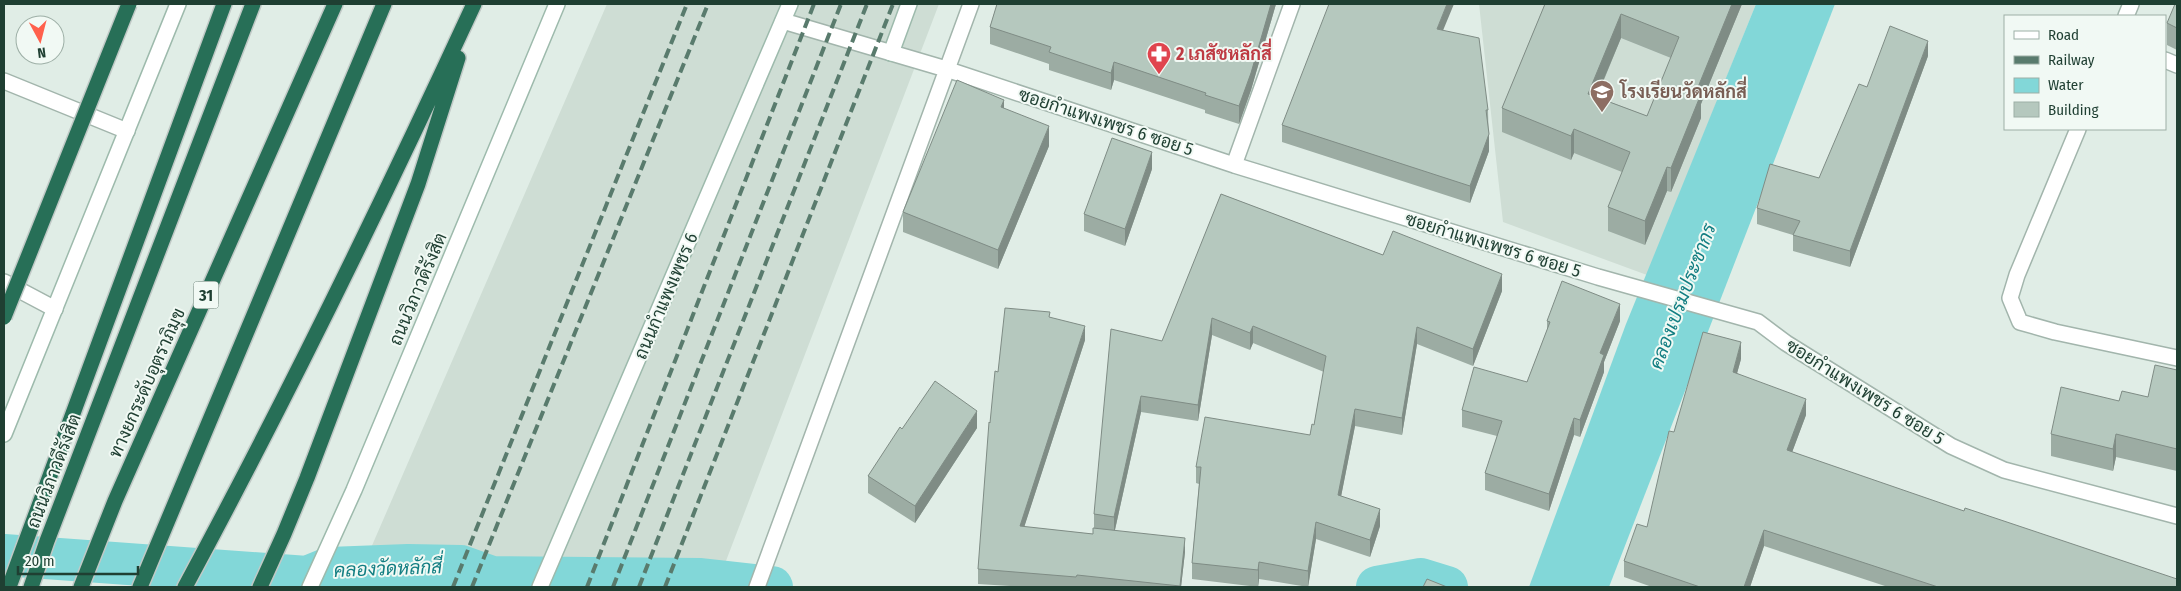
<svg xmlns="http://www.w3.org/2000/svg" width="2181" height="591" viewBox="0 0 2181 591" font-family="'Fira Sans Condensed',Sarabun,sans-serif">
  <style>
    .built { fill: #ceddd4 }
    .water { fill: #82d7d8 }
    .lines { fill: none; stroke-linecap: round; stroke-linejoin: round }
    .stream { stroke: #82d7d8; stroke-width: 12 }
    .canal { stroke: #82d7d8; stroke-width: 42 }
    .lane-casing { stroke: #a2b5ac; stroke-width: 18 }
    .street-casing { stroke: #a2b5ac; stroke-width: 18 }
    .secondary-casing { stroke: #9dbaac; stroke-width: 18 }
    .highway-casing { stroke: #c0c9c6; stroke-width: 18 }
    .lane { stroke: #fff; stroke-width: 15 }
    .street { stroke: #fff; stroke-width: 15 }
    .secondary { stroke: #fff; stroke-width: 15 }
    .highway { stroke: #276f57; stroke-width: 15 }
    .rail { stroke: #597b6d; stroke-width: 4; stroke-dasharray: 10 5; stroke-linecap: butt }
    .highway-bridge-casing { stroke: #c0c9c6; stroke-width: 18; stroke-linecap: butt }
    .highway-bridge { stroke: #276f57; stroke-width: 15 }
    .wall { fill: #9caca3; fill-rule: evenodd }
    .shaded-wall { fill: #7f8c85 }
    .building { fill: #b5c8be; stroke: #7f8c85; fill-rule: evenodd }
    .labels { text-anchor: middle; stroke-width: 4; stroke-linejoin: round; paint-order: stroke }
    .shield { fill: #f1f9f4; stroke: #5e776c; stroke-width: 1 }
    .shield-label { font-size: 16px; font-weight: bold; fill: #1f3f32 }
    .health-label { font-size: 18px; font-weight: bold; fill: #be3a42; stroke: #f1f9f4; text-anchor: start }
    .education-label { font-size: 18px; font-weight: bold; fill: #785e54; stroke: #f1f9f4; text-anchor: start }
    .street-label { font-size: 18px; fill: #1f3f32; stroke: #f1f9f4 }
    .water-label { font-size: 19px; font-style: italic; fill: #127e82; stroke: #f1f9f4 }
  </style>
  <rect width="100%" height="100%" fill="#e0ede6"/>
  <path class="built" d="M607,4H939L716,587H354Z
    M1479,4H1756L1647,275L1503,222Z"/>
  <path class="water" d="M1756,4H1835L1609,587H1529L1626,324Z"/>
  <g class="lines">
    <path class="stream" d="M347,587L355,568"/>
    <path class="canal" d="M4,555L307,577L329,568L408,565L461,566L492,577L701,579L772,587
      M1377,587L1421,579L1447,587"/>
    <defs>
      <path id="lane" d="M4,81L127,131
        M4,282L55,309"/>
      <path id="street" d="M2126,16L2131,4
        M783,21L946,69L1234,165L1598,277L1758,322L1786,343L1951,446L2004,470L2177,516
        M2165,60L2177,65
        M2078,129L2017,275L2010,298L2020,322L2055,332L2177,358
        M1234,165L1292,4
        M757,587L971,4"/>
      <path id="secondary" d="M891,53L909,4
        M4,434L178,4
        M310,587L354,490L557,4
        M540,587L790,4"/>
      <path id="highway" d="M9,587L224,4
        M31,587L47,541L253,4
        M81,587L115,501L335,4
        M140,587L384,4
        M185,587C288,396 383,201 474,4
        M260,587L284,534L307,478L418,184L458,58"/>
    </defs>
    <use href="#lane" class="lane-casing"/>
    <use href="#street" class="street-casing"/>
    <use href="#secondary" class="secondary-casing"/>
    <use href="#highway" class="highway-casing"/>
    <use href="#lane" class="lane"/>
    <use href="#street" class="street"/>
    <use href="#secondary" class="secondary"/>
    <use href="#highway" class="highway"/>
    <path class="rail" d="M453,587L687,4
      M472,587L708,4
      M587,587L814,4
      M613,587L841,4
      M639,587L867,4
      M665,587L893,4"/>
    <defs>
      <path id="highway-bridge" d="M4,317L129,4"/>
    </defs>
    <use href="#highway-bridge" class="highway-bridge-casing"/>
    <use href="#highway-bridge" class="highway-bridge"/>
  </g>
  <path class="wall" d="M997,4H1276L1251,90L1239,124L1205,113V110L1114,80L1111,90L1049,70V64L990,44V27Z
    M1545,4H1742L1701,104V118L1671,192L1667,191L1645,245L1608,231V207L1622,172L1574,153L1571,160L1502,132V108ZM1621,38L1671,58L1647,116L1597,97Z
    M2177,4V50L2167,45V23Z
    M1443,30L1488,110L1489,151L1470,203L1282,142V125Z
    M1928,56L1850,267L1793,251V235L1757,224V208L1819,178L1867,87Z
    M1004,108L1049,146L998,269L903,232V212Z
    M1152,169L1125,246L1084,231V214Z
    M1221,194L1383,255L1502,291L1473,366L1417,344L1402,435L1355,426L1341,496L1380,526L1370,557L1316,539L1308,587L1259,579L1258,587L1192,579V563L1199,484L1196,483V467L1310,435L1314,425L1324,372L1253,343L1250,350L1212,335L1198,421L1141,412L1115,530L1185,552L1181,587H1028L978,584V569L998,372L1050,318L1085,340L1024,527L1093,534L1094,528V514Z
    M1547,321H1620L1604,362V372L1580,437L1574,435L1549,511L1485,490V473L1497,436L1462,427V410L1527,382L1547,330Z
    M1741,359L1737,373L1806,415L1792,452L2177,587H1888L1764,546L1750,587H1652L1624,577V561L1647,527L1674,432Z
    M2177,370V471L2116,457L2113,471L2051,456V434L2119,401L2148,397Z
    M977,428L915,523L868,493V476L902,429Z"/>
  <path class="shaded-wall" d="M1271,4H1276L1251,90L1239,124V106Z
    M1447,4H1454L1437,45V29Z
    M1732,4H1742L1701,104V118L1671,192V168L1696,92Z
    M1621,14V38L1588,117V94Z
    M1928,41V56L1850,267V251Z
    M1114,62V80L1111,90V73Z
    M1004,100V120L1001,107Z
    M1049,126V146L998,269V250Z
    M1574,129V153L1571,160V136Z
    M1489,134V151L1470,203V186Z
    M1152,152V169L1125,246V229Z
    M1667,167V191L1645,245V221Z
    M1502,274V291L1473,366V349Z
    M1620,304V321L1604,362V372L1580,437V420L1600,353Z
    M1212,318V335L1198,421V405Z
    M1085,326V340L1020,540V526Z
    M1253,326V343L1250,350V333Z
    M1417,327V344L1402,435V418Z
    M1741,342V359L1733,388V372Z
    M1141,396V412L1114,534V517Z
    M1806,399V415L1787,466V450Z
    M1355,409V426L1338,512V495Z
    M977,411V428L915,523V506Z
    M1574,418V435L1549,511V494Z
    M2116,434V457L2113,471V449Z
    M1380,509V526L1370,557V540Z
    M1316,522V539L1308,587V571Z
    M1764,530V546L1750,587H1744Z
    M1185,538V552L1181,587H1180Z
    M1259,562V579L1258,587V570Z"/>
  <path class="building" d="M997,4H1271L1251,73L1239,106L1205,95L1206,93L1114,62L1111,73L1049,52L1051,47L990,27Z
    M1329,4H1447L1437,29L1479,38L1488,110H1486L1489,134L1470,186L1282,125Z
    M1545,4H1732L1696,92L1701,94L1671,168L1667,167L1645,221L1608,207L1630,152L1574,129L1571,136L1502,108ZM1621,14L1679,37L1647,116L1588,94Z
    M2175,4H2177V28L2167,23Z
    M1890,26L1928,41L1850,251L1793,235L1800,221L1757,208L1770,164L1819,178L1859,84L1867,87Z
    M957,80L1004,100L1001,107L1049,126L998,250L903,212Z
    M1112,138L1152,152L1125,229L1084,214Z
    M1221,194L1383,255L1393,231L1502,274L1473,349L1417,327L1402,418L1355,409L1338,495L1380,509L1370,540L1316,522L1308,571L1259,562L1258,570L1192,563L1201,467H1196L1205,417L1310,435L1312,424L1314,425L1326,356L1253,326L1250,333L1212,318L1198,405L1141,396L1114,517L1094,514L1111,329L1162,341Z
    M1562,281L1620,304L1600,353L1604,355L1580,420L1574,418L1549,494L1485,473L1502,421L1462,410L1474,367L1527,382L1550,322L1547,321Z
    M1005,308L1050,312L1049,317L1085,326L1020,526L1093,534V528L1185,538L1180,586L1077,575L1076,577L978,569L989,422L990,423L995,371L998,372Z
    M1703,332L1741,342L1733,372L1806,399L1787,450L1964,511L1965,508L2177,579V587H1938L1764,530L1744,587H1700L1624,561L1637,524L1647,527L1669,431L1674,432Z
    M2155,365L2177,370V449L2116,434L2113,449L2051,434L2061,387L2119,401L2122,391L2148,397Z
    M935,381L977,411L915,506L868,476L900,427L902,429Z
    M1427,579L1447,587H1423Z"/>
  <defs>
    <symbol id="pharmacy-pin" viewBox="-11 -11 22 30"><path d="M0 17L-7.5 6A9.5 9.5 0 1 1 7.5 6Z" fill="#e0444e" stroke="#f1f9f4"/><path d="M-2-6h4v4h4v4h-4v4h-4v-4h-4v-4h4Z" fill="#fff"/></symbol>
    <symbol id="school-pin" viewBox="-11 -11 22 30"><path d="M0 17L-7.5 6A9.5 9.5 0 1 1 7.5 6Z" fill="#8d6e63" stroke="#f1f9f4"/><path d="M0-5L7-2L0 1L-7-2ZM-4 1L0 2.5L4 1V4Q0 6-4 4Z" fill="#fff"/></symbol>
  </defs>
  <g fill-rule="evenodd">
    <use href="#pharmacy-pin" x="1145" y="40" width="28" height="38"/>
    <use href="#school-pin" x="1588" y="78" width="28" height="38"/>
  </g>
  <g class="labels">
    <rect class="shield" x="193.5" y="281.5" width="25" height="27" rx="4"/>
    <g class="shield-label">
      <text x="206" y="301">31</text>
    </g>
    <g class="health-label">
      <text x="1176" y="60">2 เภสัชหลักสี่</text>
    </g>
    <g class="education-label">
      <text x="1620" y="98">โรงเรียนวัดหลักสี่</text>
    </g>
    <g class="street-label">
      <text transform="translate(1106 122) rotate(18)" y="6">ซอยกำแพงเพชร 6 ซอย 5</text>
      <text transform="translate(1493 245) rotate(17)" y="6">ซอยกำแพงเพชร 6 ซอย 5</text>
      <text transform="translate(418 289) rotate(-67)" y="6">ถนนวิภาวดีรังสิต</text>
      <text transform="translate(666 296) rotate(-67)" y="6">ถนนกำแพงเพชร 6</text>
      <text transform="translate(147 383) rotate(-66)" y="6">ทางยกระดับอุตราภิมุข</text>
      <text transform="translate(1865 392) rotate(32)" y="6">ซอยกำแพงเพชร 6 ซอย 5</text>
      <text transform="translate(54 471) rotate(-69)" y="6">ถนนวิภาวดีรังสิต</text>
    </g>
    <g class="water-label">
      <text transform="translate(1682 296) rotate(-69)" y="7">คลองเปรมประชากร</text>
      <text transform="translate(388 568) rotate(-2)" y="7">คลองวัดหลักสี่</text>
    </g>
  </g>
  <rect width="2181" height="591" fill="none" stroke="#1f3f32" stroke-width="10"/>
  <rect x="2004" y="15" width="162" height="115" fill="#f1f9f4" stroke="#9dafa6"/>
  <rect x="2014" y="31" width="25" height="8" fill="#ffffff" stroke="#9dafa6"/>
  <text x="2048" y="40" font-size="15" fill="#1f3f32">Road</text>
  <rect x="2014" y="56" width="25" height="8" fill="#597b6d" stroke="#9dafa6"/>
  <text x="2048" y="65" font-size="15" fill="#1f3f32">Railway</text>
  <rect x="2014" y="78" width="25" height="15" fill="#82d7d8" stroke="#9dafa6"/>
  <text x="2048" y="90" font-size="15" fill="#1f3f32">Water</text>
  <rect x="2014" y="102" width="25" height="15" fill="#b5c8be" stroke="#9dafa6"/>
  <text x="2048" y="115" font-size="15" fill="#1f3f32">Building</text>
  <g transform="translate(40 40) rotate(173)"><circle r="24" fill="#f1f9f4" stroke="#9dafa6"/>
  <path d="M0-4L9 19L0 12L-9 19Z" fill="#ff604c"/>
  <text y="-8" font-size="14" font-weight="bold" text-anchor="middle" fill="#1f3f32">N</text>
  </g>
  <path d="M18 566v8h120v-8" fill="none" stroke="#1f3f32" stroke-width="2.5"/>
  <text x="25" y="566" font-size="15" fill="#1f3f32" stroke="#f1f9f4" stroke-width="4" paint-order="stroke">20 m</text>
</svg>
